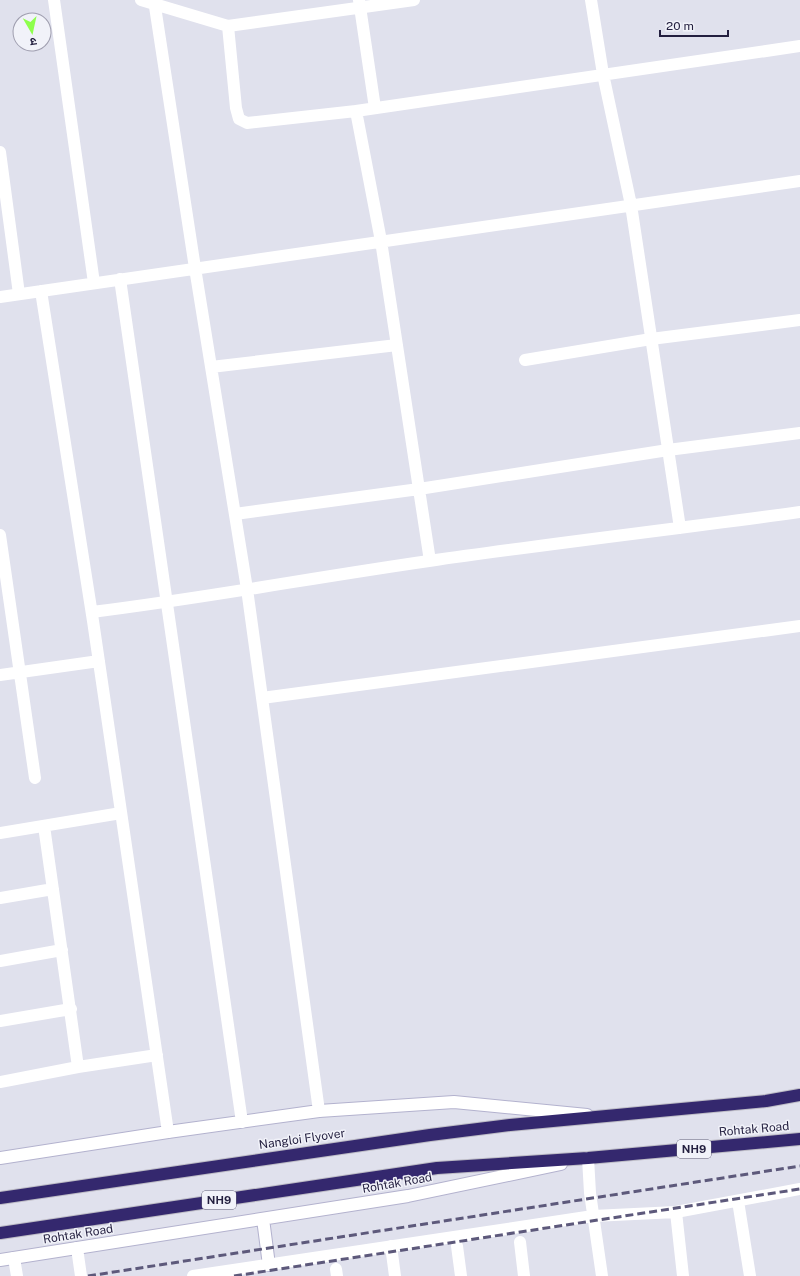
<svg xmlns="http://www.w3.org/2000/svg" width="800" height="1276" viewBox="0 0 800 1276" font-family="'Public Sans','Noto Sans Devanagari',sans-serif">
  <style>
    .lines { fill: none; stroke-linecap: round; stroke-linejoin: round }
    .secondary-casing { stroke: #b3b2ce; stroke-width: 14 }
    .highway-casing { stroke: #bdbcc5; stroke-width: 14 }
    .street { stroke: #fff; stroke-width: 12 }
    .secondary { stroke: #fff; stroke-width: 12 }
    .highway { stroke: #34286e; stroke-width: 12 }
    .rail { stroke: #5d597b; stroke-width: 3; stroke-dasharray: 8 4; stroke-linecap: butt }
    .labels { text-anchor: middle; stroke-width: 3; stroke-linejoin: round; paint-order: stroke }
    .shield { fill: #f1f2f9; stroke: #615e77; stroke-width: 1 }
    .shield-label { font-size: 11px; font-weight: bold; fill: #231f3f }
    .street-label { font-size: 12px; fill: #231f3f; stroke: #f1f2f9 }
  </style>
  <rect width="100%" height="100%" fill="#e0e1ed"/>
  <g class="lines">
    <defs>
      <path id="secondary" d="M0,1158L168,1132L319,1111L454,1102L587,1115
        M263,1219L269,1265
        M0,1260L408,1196L561,1164"/>
      <path id="highway" d="M0,1198L430,1135L510,1125L766,1101L800,1095
        M0,1233L437,1168L588,1158L800,1139"/>
    </defs>
    <use href="#secondary" class="secondary-casing"/>
    <use href="#highway" class="highway-casing"/>
    <path class="street" d="M54,0L94,283
      M141,0L228,26L236,108L239,119L247,123L356,111L800,46
      M154,0L195,268L247,589L319,1111
      M359,0L375,108
      M591,0L603,74L631,205L680,528
      M228,26L414,0
      M356,111L381,241L430,561
      M0,152L19,294
      M120,279L242,1122
      M41,291L93,621L168,1132
      M0,297L800,181
      M525,360L651,339L800,320
      M211,367L397,345
      M235,514L419,489L668,450L800,433
      M0,535L35,778
      M92,612C205,598 317,577 429,561C553,543 677,529 800,512
      M0,675L99,661
      M262,698L800,626
      M0,833L121,813
      M0,898L53,889
      M0,961L62,950
      M0,1021L71,1009
      M78,1067L157,1055
      M0,1082L78,1067L44,826
      M588,1158L590,1193L602,1276
      M738,1201L750,1276
      M676,1212L683,1276
      M520,1242L524,1276
      M391,1246L395,1276
      M457,1246L461,1276
      M77,1248L81,1276
      M14,1258L17,1276
      M336,1269L337,1276
      M193,1276L593,1216L676,1212L800,1189"/>
    <use href="#secondary" class="secondary"/>
    <use href="#highway" class="highway"/>
    <path class="rail" d="M88,1276L800,1166
      M234,1276L800,1189"/>
  </g>
  <g class="labels">
    <g class="shield">
      <rect x="677" y="1140" width="34" height="18" rx="3"/>
      <rect x="202" y="1191" width="34" height="18" rx="3"/>
    </g>
    <g class="shield-label">
      <text x="694" y="1153">NH9</text>
      <text x="219" y="1204">NH9</text>
    </g>
    <g class="street-label">
      <text transform="translate(754 1129) rotate(-5)" y="4">Rohtak Road</text>
      <text transform="translate(302 1139) rotate(-8)" y="4">Nangloi Flyover</text>
      <text transform="translate(397 1183) rotate(-10)" y="4">Rohtak Road</text>
      <text transform="translate(78 1234) rotate(-9)" y="4">Rohtak Road</text>
    </g>
  </g>
  <g transform="translate(32 32) rotate(171)"><circle r="19" fill="#f1f2f9" stroke="#9f9eaf"/>
  <path d="M0-3L7 15L0 10L-7 15Z" fill="#8eff4c"/>
  <text y="-6" font-size="11" font-weight="bold" text-anchor="middle" fill="#231f3f">उ</text>
  </g>
  <path d="M660 30v6h68v-6" fill="none" stroke="#231f3f" stroke-width="2"/>
  <text x="666" y="30" font-size="12" fill="#231f3f" stroke="#f1f2f9" stroke-width="3" paint-order="stroke">20 m</text>
</svg>
